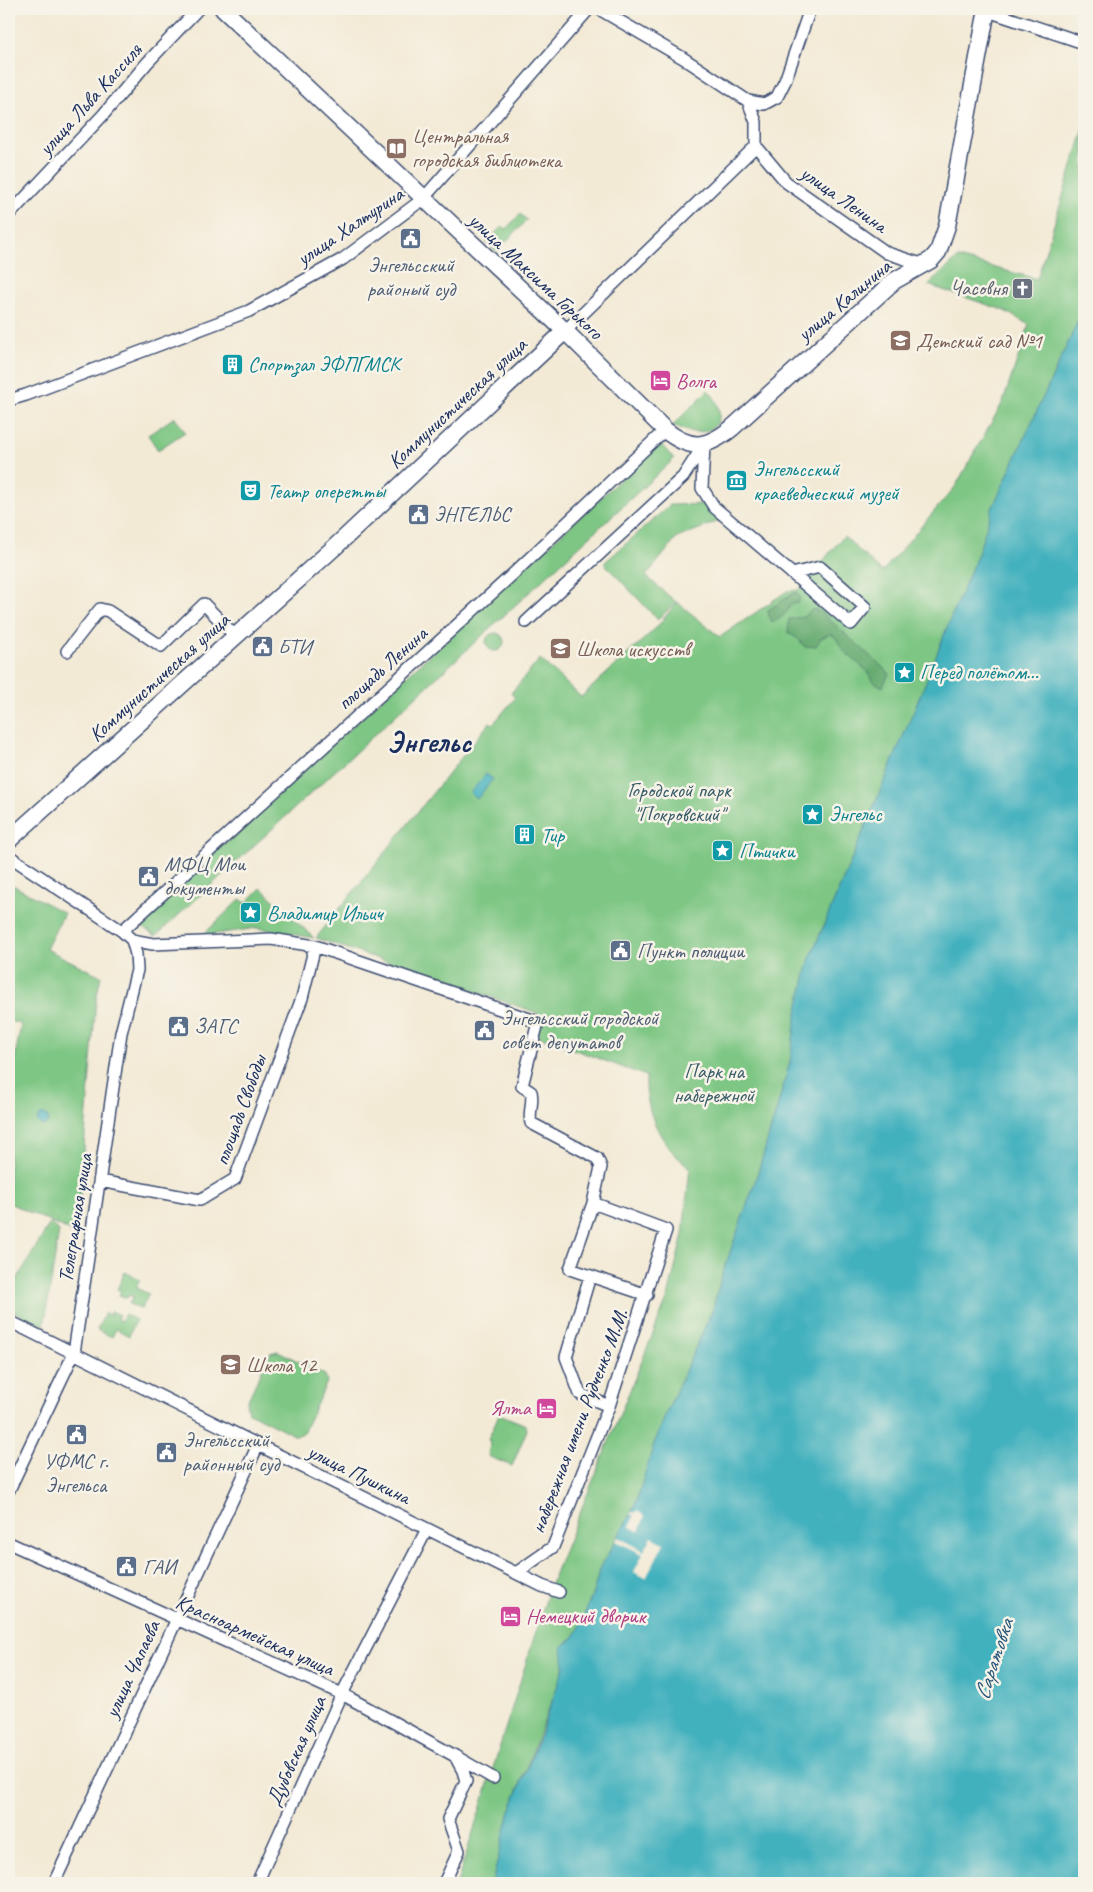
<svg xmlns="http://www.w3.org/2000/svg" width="1093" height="1892" viewBox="0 0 1093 1892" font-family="Caveat,sans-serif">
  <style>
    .green { fill: #7dc683; stroke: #4c7a70 }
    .forest { fill: #66ab71; stroke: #406d68 }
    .water { fill: #43b1be; stroke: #2f708e }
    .pier { fill: #f3ead5 }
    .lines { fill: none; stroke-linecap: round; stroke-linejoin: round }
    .minor-casing { stroke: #3b4b70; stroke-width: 14 }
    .secondary-casing { stroke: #3b4b70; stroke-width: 19 }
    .minor { stroke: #fff; stroke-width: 11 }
    .secondary { stroke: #fff; stroke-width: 16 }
    .labels { text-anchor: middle; stroke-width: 5; stroke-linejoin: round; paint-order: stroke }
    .street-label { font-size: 21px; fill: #1b2f5e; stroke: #f7f3e8 }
    .education-label { font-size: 21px; fill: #785e54; stroke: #f7f3e8; text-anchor: start }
    .service-label { font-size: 21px; fill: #4e5e75; stroke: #f7f3e8; text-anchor: start }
    .worship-label { font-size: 21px; fill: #5b616d; stroke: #f7f3e8; text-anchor: end }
    .culture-label { font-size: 21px; fill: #0d838f; stroke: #f7f3e8; text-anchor: start }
    .hotel-label { font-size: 21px; fill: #b23c85; stroke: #f7f3e8; text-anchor: start }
    .park-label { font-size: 21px; fill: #385c69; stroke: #f7f3e8 }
    .water-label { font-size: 22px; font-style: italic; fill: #27567b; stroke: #f7f3e8 }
    .town-label { font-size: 31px; font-weight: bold; fill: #1b2f5e; stroke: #f7f3e8 }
  </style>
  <rect width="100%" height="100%" fill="#f7f3e8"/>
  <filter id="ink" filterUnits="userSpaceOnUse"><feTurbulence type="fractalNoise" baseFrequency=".02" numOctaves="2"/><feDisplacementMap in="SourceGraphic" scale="10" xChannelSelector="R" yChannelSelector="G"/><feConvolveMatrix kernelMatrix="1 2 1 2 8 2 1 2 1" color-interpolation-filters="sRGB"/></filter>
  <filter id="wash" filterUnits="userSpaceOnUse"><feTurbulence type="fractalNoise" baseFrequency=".0096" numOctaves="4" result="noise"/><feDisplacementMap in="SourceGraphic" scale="20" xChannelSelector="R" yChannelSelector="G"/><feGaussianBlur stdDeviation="1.12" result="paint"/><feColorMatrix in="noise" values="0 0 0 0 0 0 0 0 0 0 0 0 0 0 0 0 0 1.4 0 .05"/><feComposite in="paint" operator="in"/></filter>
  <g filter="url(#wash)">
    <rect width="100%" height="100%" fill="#f3ead5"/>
    <path class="green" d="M1084,128V308L992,509L978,554L951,617L930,672L809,961L796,1018L790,1062L776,1112L756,1179L722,1275L712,1311L668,1409L653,1447L635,1506L601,1567L592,1596L578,1631L572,1639L566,1643L562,1674L510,1811L492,1883H457L551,1583L668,1297L683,1234L690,1167C661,1148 644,1110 646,1076L532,1034L538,1013L316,938L490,722L493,724L515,698L511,693L540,659L581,697L657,627L677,602L720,637L787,591L798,590L844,536L882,572L955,487L1003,402L1029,325L1003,310L928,285L958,258L1037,279Z
      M520,214L527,220L496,252L486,242L503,226L506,229Z
      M708,390C723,405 726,429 700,432C691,433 682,429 673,425Z
      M175,417L185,432L158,450L148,435Z
      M660,443L674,459L156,936L137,924Z
      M709,504L724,519L677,538L646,576L676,602L658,620L604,563L670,505Z
      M486 642a9 9 0 1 1 18 0a9 9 0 1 1-18 0Z
      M9,883L64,913L46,949L101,976L96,1000L77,1234L9,1203V1091L21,1024L9,1021Z
      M261,888L314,938L257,928L202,936L240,899L246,903Z
      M50,1223L59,1231L44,1327L9,1309V1293Z
      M125,1272L140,1280L136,1288L149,1294L141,1309L129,1304L133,1296L129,1295L127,1298L119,1295L121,1291L117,1289Z
      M111,1311L119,1315L117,1319L121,1321L125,1314L136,1320L129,1336L116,1329L112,1337L97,1330L105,1313L109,1315Z
      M278,1351L325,1375L327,1382L303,1433L296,1436L249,1412L246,1404L270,1353Z
      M499,1414L526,1425L527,1430L512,1466L490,1457L488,1453L491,1443L488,1440Z"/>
    <path class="forest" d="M796,592L800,597L798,603H792C787,612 782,619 772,622L769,616L768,610Z
      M813,609L821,612L889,673L883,687L874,682L867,671L844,651L835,637L831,634L821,638L816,646L805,647L797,638L788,633L789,619L803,617Z"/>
    <path class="water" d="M1084,308V1883H492L510,1811L540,1736L564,1667L562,1647L572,1639L578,1631L592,1596L601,1567L635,1506L653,1447L668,1409L712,1311L722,1275L756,1179L776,1112L790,1062L796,1018L809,961L930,672L951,617L978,554L992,509Z
      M486,774L493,779L477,799L470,793Z
      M37.5 1120a5.5 5.5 0 1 1 11 0a5.5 5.5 0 1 1-11 0Z"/>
    <path class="pier" d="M637,1511L645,1516L639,1531L630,1527L634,1516L630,1514L632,1512L635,1513Z
      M618,1537L644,1551L652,1537L664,1543L646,1578L634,1572L643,1554L616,1541Z"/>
  </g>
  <g filter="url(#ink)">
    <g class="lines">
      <defs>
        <path id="minor" d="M599,9L683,58L748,101
          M982,9L1084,43
          M756,146L786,182L887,253L924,265
          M9,215L103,115L147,63L198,9
          M565,331L756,146V122L748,101L764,104L777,97L785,81L810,9
          M9,400L26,395L249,311L343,259L423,199L589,9
          M704,445L702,488L714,507L851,624L865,607L820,567L792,574
          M526,622L683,477L703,446
          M67,651L100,609L108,611L161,646L204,604L236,637
          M9,856L122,931L132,940L153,944L271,939L315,946L538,1022L522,1086L531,1092C534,1103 528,1112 531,1123L597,1158L601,1167L593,1203L666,1230L609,1406L553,1547L516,1573
          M122,931L513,574L665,430
          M100,1181L200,1200L235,1179L302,998L315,946
          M593,1203L570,1269L647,1295
          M590,1276L566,1357L580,1394L609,1406
          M9,1321L542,1586L559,1592
          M9,1490L74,1353L121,1033L137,970L136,954L132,940
          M9,1543L342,1694L455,1756
          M54,1883L258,1445
          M257,1883L342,1694L427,1529
          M444,1883L459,1851L448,1819L466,1781L463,1771L455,1756L493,1778"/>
        <path id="secondary" d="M223,9L565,331L665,430C691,451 707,448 732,428L894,281L931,260L938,252L947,226L987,9
          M9,840L337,545L565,331"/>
      </defs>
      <use href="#minor" class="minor-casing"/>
      <use href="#secondary" class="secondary-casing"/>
      <use href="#minor" class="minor"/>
      <use href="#secondary" class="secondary"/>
    </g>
  </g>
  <defs>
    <symbol id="library-square" viewBox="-11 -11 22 22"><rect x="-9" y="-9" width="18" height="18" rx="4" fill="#8d6e63" stroke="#f7f3e8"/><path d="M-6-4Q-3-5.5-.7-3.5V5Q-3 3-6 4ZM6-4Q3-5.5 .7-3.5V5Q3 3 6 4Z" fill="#fff"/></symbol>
    <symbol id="civic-square" viewBox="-11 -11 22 22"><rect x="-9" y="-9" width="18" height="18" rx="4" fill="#5c6f8a" stroke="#f7f3e8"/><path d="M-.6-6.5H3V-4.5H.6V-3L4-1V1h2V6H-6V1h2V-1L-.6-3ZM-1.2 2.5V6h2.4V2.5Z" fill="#fff"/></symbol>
    <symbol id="church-square" viewBox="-11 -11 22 22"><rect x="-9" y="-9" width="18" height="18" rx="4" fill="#6b7280" stroke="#f7f3e8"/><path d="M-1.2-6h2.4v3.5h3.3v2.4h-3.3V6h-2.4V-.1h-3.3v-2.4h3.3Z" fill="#fff"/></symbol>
    <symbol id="school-square" viewBox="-11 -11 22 22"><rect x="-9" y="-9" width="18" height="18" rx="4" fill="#8d6e63" stroke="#f7f3e8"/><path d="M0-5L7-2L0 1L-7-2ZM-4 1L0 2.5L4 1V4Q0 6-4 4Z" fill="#fff"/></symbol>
    <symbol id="building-square" viewBox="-11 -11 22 22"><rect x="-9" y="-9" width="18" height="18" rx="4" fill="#0f9aa8" stroke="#f7f3e8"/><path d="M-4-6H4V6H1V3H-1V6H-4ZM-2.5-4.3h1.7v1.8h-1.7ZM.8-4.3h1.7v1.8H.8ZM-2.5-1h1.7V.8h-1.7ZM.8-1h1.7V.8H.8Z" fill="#fff"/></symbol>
    <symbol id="hotel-square" viewBox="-11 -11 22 22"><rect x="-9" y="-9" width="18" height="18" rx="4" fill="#d1479c" stroke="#f7f3e8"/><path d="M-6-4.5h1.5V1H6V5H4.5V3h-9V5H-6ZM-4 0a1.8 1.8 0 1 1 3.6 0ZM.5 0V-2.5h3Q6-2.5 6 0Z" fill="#fff"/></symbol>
    <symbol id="museum-square" viewBox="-11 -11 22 22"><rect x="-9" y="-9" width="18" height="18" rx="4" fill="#0f9aa8" stroke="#f7f3e8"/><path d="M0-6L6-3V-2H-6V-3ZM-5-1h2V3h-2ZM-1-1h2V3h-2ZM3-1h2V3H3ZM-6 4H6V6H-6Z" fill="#fff"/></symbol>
    <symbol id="theatre-square" viewBox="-11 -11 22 22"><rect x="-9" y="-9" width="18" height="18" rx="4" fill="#0f9aa8" stroke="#f7f3e8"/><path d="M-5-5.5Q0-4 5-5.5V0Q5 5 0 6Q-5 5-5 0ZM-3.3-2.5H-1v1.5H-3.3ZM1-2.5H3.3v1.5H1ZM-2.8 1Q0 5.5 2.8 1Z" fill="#fff"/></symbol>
    <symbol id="sight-square" viewBox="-11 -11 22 22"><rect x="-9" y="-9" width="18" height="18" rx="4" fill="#0f9aa8" stroke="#f7f3e8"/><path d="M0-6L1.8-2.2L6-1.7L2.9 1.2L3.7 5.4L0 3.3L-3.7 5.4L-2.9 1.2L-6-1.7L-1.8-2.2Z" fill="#fff"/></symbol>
  </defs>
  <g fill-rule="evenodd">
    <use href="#library-square" x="384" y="136" width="25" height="25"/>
    <use href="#civic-square" x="398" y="226" width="25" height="25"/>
    <use href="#church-square" x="1010" y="276" width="25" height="25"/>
    <use href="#school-square" x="888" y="328" width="25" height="25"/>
    <use href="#building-square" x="220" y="352" width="25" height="25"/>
    <use href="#hotel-square" x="648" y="368" width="25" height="25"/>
    <use href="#museum-square" x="724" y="468" width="25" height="25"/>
    <use href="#theatre-square" x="238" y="478" width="25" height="25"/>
    <use href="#civic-square" x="406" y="502" width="25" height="25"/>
    <use href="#civic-square" x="250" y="634" width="25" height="25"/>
    <use href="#school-square" x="548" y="636" width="25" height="25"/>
    <use href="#sight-square" x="892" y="660" width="25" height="25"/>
    <use href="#sight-square" x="800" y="802" width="25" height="25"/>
    <use href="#building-square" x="512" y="822" width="25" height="25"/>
    <use href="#sight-square" x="710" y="838" width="25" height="25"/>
    <use href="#civic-square" x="136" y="864" width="25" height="25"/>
    <use href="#sight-square" x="238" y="900" width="25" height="25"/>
    <use href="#civic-square" x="608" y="938" width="25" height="25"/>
    <use href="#civic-square" x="166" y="1014" width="25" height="25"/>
    <use href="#civic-square" x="472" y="1018" width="25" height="25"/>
    <use href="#school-square" x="218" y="1352" width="25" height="25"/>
    <use href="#hotel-square" x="534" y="1396" width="25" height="25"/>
    <use href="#civic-square" x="64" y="1422" width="25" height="25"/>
    <use href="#civic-square" x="154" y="1440" width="25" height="25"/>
    <use href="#civic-square" x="114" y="1554" width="25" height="25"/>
    <use href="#hotel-square" x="498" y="1604" width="25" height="25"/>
  </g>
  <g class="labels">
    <g class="street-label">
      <text transform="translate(90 99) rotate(-48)" y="7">улица Льва Кассиля</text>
      <text transform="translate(844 199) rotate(35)" y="7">улица Ленина</text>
      <text transform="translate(350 226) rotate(-34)" y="7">улица Халтурина</text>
      <text transform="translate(536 276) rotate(43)" y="7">улица Максима Горького</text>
      <text transform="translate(844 300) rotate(-40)" y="7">улица Калинина</text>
      <text transform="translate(457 403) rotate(-43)" y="7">Коммунистическая улица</text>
      <text transform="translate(382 668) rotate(-42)" y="7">площадь Ленина</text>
      <text transform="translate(159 677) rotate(-42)" y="7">Коммунистическая улица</text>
      <text transform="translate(240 1110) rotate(-70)" y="7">площадь Свободы</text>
      <text transform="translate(75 1218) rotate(-81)" y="7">Телеграфная улица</text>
      <text transform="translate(579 1421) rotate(-69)" y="7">набережная имени Рудченко М.М.</text>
      <text transform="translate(359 1474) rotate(26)" y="7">улица Пушкина</text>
      <text transform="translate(255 1635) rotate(24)" y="7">Красноармейская улица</text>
      <text transform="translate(132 1669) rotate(-65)" y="7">улица Чапаева</text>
      <text transform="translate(296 1751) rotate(-66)" y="7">Дубовская улица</text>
    </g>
    <g class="education-label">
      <text x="412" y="143">Центральная<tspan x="412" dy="24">городская библиотека</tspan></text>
      <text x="916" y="348">Детский сад №1</text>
      <text x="576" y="656">Школа искусств</text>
      <text x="246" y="1372">Школа 12</text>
    </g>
    <g class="service-label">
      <text x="411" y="272" text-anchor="middle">Энгельсский<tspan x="411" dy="24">районый суд</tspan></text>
      <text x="434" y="521">ЭНГЕЛЬС</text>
      <text x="278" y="654">БТИ</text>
      <text x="164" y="871">МФЦ Мои<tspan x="164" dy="24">документы</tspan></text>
      <text x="637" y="958">Пункт полиции</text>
      <text x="501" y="1025">Энгельсский городской<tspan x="501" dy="24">совет депутатов</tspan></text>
      <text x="194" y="1033">ЗАГС</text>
      <text x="183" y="1447">Энгельсский<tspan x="183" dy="24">районный суд</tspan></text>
      <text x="76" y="1468" text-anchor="middle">УФМС г.<tspan x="76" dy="24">Энгельса</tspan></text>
      <text x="143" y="1574">ГАИ</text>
    </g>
    <g class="worship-label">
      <text x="1007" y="295">Часовня</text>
    </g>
    <g class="culture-label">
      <text x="248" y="371">Спортзал ЭФПГМСК</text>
      <text x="753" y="476">Энгельсский<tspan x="753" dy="24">краеведческий музей</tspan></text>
      <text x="267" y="498">Театр оперетты</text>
      <text x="920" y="679">Перед полётом...</text>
      <text x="829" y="821">Энгельс</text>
      <text x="541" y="842">Тир</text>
      <text x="739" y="858">Птички</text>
      <text x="267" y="920">Владимир Ильич</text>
    </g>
    <g class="hotel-label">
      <text x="676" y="388">Волга</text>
      <text x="531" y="1415" text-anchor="end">Ялта</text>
      <text x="526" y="1623">Немецкий дворик</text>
    </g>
    <g class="park-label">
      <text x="679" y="797">Городской парк<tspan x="679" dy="24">"Покровский"</tspan></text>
      <text x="714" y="1078">Парк на<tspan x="714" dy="24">набережной</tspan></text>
    </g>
    <g class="water-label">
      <text transform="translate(993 1659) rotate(-72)" y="8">Саратовка</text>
    </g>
    <g class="town-label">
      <text x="429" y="752">Энгельс</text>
    </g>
  </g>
  <rect width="1093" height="1892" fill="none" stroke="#f7f3e8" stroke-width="30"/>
</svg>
